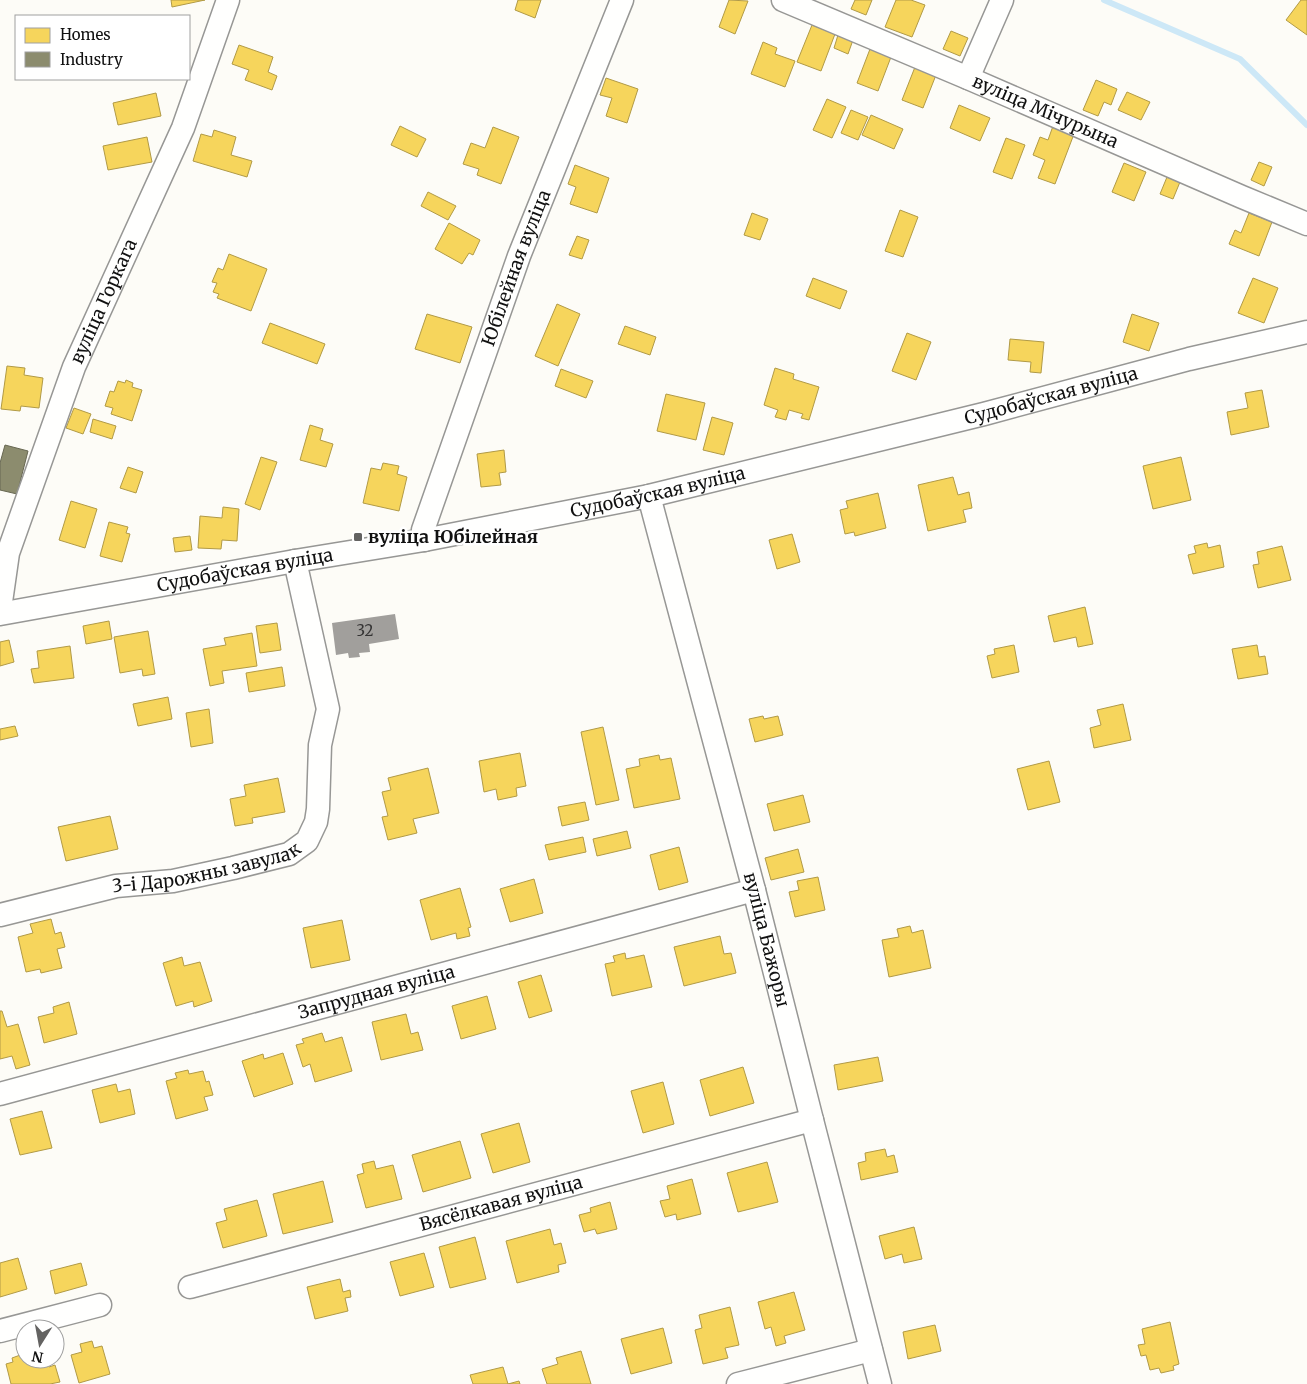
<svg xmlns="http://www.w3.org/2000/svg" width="1307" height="1384" viewBox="0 0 1307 1384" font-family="Merriweather,serif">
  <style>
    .homes { fill: #f6d55c; stroke: #b19a46 }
    .industry { fill: #8c8c6e; stroke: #676752 }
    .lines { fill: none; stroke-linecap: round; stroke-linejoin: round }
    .stream { stroke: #cde8f7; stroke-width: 6 }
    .building { fill: #a19f9c }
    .street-casing { stroke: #979795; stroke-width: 25 }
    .street { stroke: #fffffe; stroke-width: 22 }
    .poi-dot { fill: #646362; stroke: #fff; stroke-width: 2 }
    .labels { text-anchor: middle; stroke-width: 5; stroke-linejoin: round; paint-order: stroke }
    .number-label { font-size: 15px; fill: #353434 }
    .street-label { font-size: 18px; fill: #111; stroke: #fff }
    .poi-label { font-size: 18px; font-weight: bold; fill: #111; stroke: #fff; text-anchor: start }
  </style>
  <rect width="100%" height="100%" fill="#fdfcf7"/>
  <path class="homes" d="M171,0H205L172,7Z
    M518,0H541L535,18L515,10Z
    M729,0L748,1L735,34L719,27Z
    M855,0H872L866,15L851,9Z
    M896,0H911L925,5L912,37L885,27Z
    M1301,0H1307V35L1286,20Z
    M812,25L835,34L821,71L797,62Z
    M951,31L968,38L960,56L943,49Z
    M838,35L853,40L848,54L834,48Z
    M763,42L777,48L775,54L795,61L785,87L751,74Z
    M239,45L273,57L268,72L277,76L272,90L245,80L249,70L232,64Z
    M870,49L891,57L878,91L857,83Z
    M915,67L936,75L923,108L902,100Z
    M606,78L638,89L627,123L606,116L612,98L600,95Z
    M1096,80L1117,89L1111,105L1104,102L1098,116L1083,110Z
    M1127,92L1150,102L1141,120L1118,110Z
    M156,93L161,116L118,125L113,103Z
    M827,99L846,107L832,138L813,130Z
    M959,105L990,118L980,141L950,128Z
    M851,110L868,117L858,140L841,133Z
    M871,115L903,129L894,149L862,135Z
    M400,126L426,139L417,157L391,145Z
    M1053,126L1074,134L1055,184L1038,178L1045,160L1033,155L1040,137L1048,140Z
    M493,127L519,137L501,184L477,175L479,169L463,164L471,143L485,148Z
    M214,130L236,137L231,155L252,161L247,177L193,161L201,134L212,137Z
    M147,137L152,162L108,170L103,146Z
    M1006,138L1025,145L1012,179L993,172Z
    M1259,162L1272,167L1264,186L1251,180Z
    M1124,163L1146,172L1134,201L1112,192Z
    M575,165L609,178L597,213L570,204L576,187L568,184Z
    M1167,177L1180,182L1173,199L1160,194Z
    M428,192L456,206L448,220L421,206Z
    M900,210L918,217L903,257L885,251Z
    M752,213L768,219L760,240L744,235Z
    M1249,213L1272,222L1259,256L1229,244L1235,230L1241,233Z
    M449,223L480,240L473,255L469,253L462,264L435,249Z
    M577,236L589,240L582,259L569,255Z
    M229,254L267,269L251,311L217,298L219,294L213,292L217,283L212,282L218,268L223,270Z
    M813,278L847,291L840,309L806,296Z
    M1253,278L1278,288L1264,323L1238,313Z
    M557,304L580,314L558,366L535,356Z
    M427,314L472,327L460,363L415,349Z
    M1132,314L1159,323L1149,351L1123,342Z
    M270,323L325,344L317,364L262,343Z
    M625,326L656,337L650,355L618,344Z
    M907,333L931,342L916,380L892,371Z
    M1010,339L1044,342L1041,373L1030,372L1031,362L1008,360Z
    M7,366L25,368L24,375L43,378L39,408L21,406L20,411L1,409Z
    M775,368L794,374L793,379L819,387L809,420L801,418L803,414L789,410L786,420L775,417L778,410L764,405Z
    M561,369L593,381L586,398L555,386Z
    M126,380L133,383L132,387L142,390L132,421L111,414L113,408L105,406L110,391L114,392L118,381L125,383Z
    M1262,390L1269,427L1231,435L1227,412L1248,408L1245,393Z
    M666,394L705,403L696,440L657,431Z
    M74,408L91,414L83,434L66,428Z
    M712,417L733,423L724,455L703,450Z
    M93,419L116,426L112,439L90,432Z
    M310,425L323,429L320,440L333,444L326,467L300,460Z
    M504,450L506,472L499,473L501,485L481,487L477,454Z
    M261,457L277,462L260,510L245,504Z
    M1181,457L1191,500L1153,509L1143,466Z
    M383,463L399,466L397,474L407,477L399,511L363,503L371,468L381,470Z
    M128,467L143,472L136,493L120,488Z
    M953,477L958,495L969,492L972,508L963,510L966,522L928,531L918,485Z
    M878,493L886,528L855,536L854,532L845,534L840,510L848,508L846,501Z
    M71,501L97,509L85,548L59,540Z
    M223,507L239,509L237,541L222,540L221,549L198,548L200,516L222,518Z
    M109,522L128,527L126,533L130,534L122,562L100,556Z
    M792,534L800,562L777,569L769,540Z
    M190,536L192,550L175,552L173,538Z
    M1207,543L1208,548L1220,545L1224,567L1193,574L1188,555L1196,553L1194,546Z
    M1282,546L1291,580L1258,588L1253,565L1259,564L1257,552Z
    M1085,607L1093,644L1078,647L1076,637L1054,642L1048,616Z
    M109,621L112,639L86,644L83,626Z
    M277,623L281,650L260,653L256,626Z
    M148,631L155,674L143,676L142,669L120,673L114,637Z
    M252,633L257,666L222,671L224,683L210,686L203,649L226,645L224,638Z
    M9,640L14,662L0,666V642Z
    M1014,645L1019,672L992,678L987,656L995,654L994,649Z
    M1257,645L1259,657L1265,656L1268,674L1238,679L1232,649Z
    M70,646L74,678L34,683L31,669L39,668L37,651Z
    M282,667L285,686L249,692L246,673Z
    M168,697L172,719L138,726L133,704Z
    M1123,704L1131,740L1094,748L1090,728L1101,725L1097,710Z
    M209,709L213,743L191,747L186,713Z
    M763,716L764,719L778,716L783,735L755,742L749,719Z
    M15,726L18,736L0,740V729Z
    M603,727L619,800L596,805L581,732Z
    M520,753L526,786L516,788L517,796L498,800L496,789L484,792L479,761Z
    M659,755L660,760L671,758L680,799L634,808L626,769L640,766L639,759Z
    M1049,761L1060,802L1028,810L1017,769Z
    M428,768L439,813L413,819L417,833L388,840L382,817L388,816L382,792L391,790L388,778Z
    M278,778L285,812L252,818L253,823L235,826L230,799L246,796L244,785Z
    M803,795L810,822L774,831L767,804Z
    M585,802L589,820L562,826L558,807Z
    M110,816L118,849L66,861L58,827Z
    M627,831L631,848L597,856L593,839Z
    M583,837L586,852L549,860L545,845Z
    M679,847L688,882L659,890L650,855Z
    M798,849L804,872L771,880L765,858Z
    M818,877L825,910L795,917L789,892L799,890L797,881Z
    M534,879L543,913L510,922L500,889Z
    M460,888L471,927L468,928L470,936L457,939L456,933L431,940L420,900Z
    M51,919L55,934L61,932L65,947L57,949L62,968L41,973L40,969L26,972L18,937L33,933L30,924Z
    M342,920L350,960L311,968L303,928Z
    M910,926L912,933L923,930L931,968L889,977L882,940L899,937L897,929Z
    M720,936L724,954L731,953L736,973L684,986L674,947Z
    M625,953L626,959L644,955L652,987L612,996L605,964L615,962L613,956Z
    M182,957L184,966L200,962L212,1001L194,1007L193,1001L176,1006L163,963Z
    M541,975L552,1011L529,1018L518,982Z
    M487,996L496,1029L461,1039L452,1006Z
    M69,1002L77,1034L44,1043L38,1017L54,1013L53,1007Z
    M0,1011H2L7,1027L18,1024L30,1065L16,1069L12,1056L0,1059Z
    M406,1014L411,1034L418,1032L423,1050L381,1060L372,1022Z
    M322,1033L325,1042L342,1037L352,1071L315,1082L310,1064L303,1067L296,1045L304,1043L302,1039Z
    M283,1053L293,1084L254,1097L242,1061L263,1054L264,1059Z
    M878,1057L883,1081L838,1090L834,1065Z
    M743,1067L754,1103L710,1116L700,1080Z
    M188,1070L189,1074L203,1071L206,1082L209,1081L213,1095L204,1097L208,1110L176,1119L166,1081L177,1078L175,1073Z
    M663,1082L674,1124L643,1133L631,1091Z
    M116,1084L118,1092L130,1089L135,1114L100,1123L92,1090Z
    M42,1111L52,1148L20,1155L10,1119Z
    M519,1123L530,1162L493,1173L481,1134Z
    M460,1141L471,1178L423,1192L412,1155Z
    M885,1149L887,1157L894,1155L898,1172L861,1180L858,1163L866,1161L865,1153Z
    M374,1161L376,1169L393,1165L402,1199L366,1208L357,1175L364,1173L362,1164Z
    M767,1162L778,1202L738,1212L727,1173Z
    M692,1179L701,1214L677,1220L676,1214L665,1217L660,1201L670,1199L667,1186Z
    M323,1181L333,1222L283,1234L273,1194Z
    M257,1200L267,1236L223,1248L216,1223L227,1220L224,1209Z
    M610,1202L617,1229L597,1234L595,1229L584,1232L579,1215L591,1212L590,1208Z
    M914,1227L922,1259L904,1263L902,1254L885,1259L879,1236Z
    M550,1229L554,1245L561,1243L566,1263L558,1265L559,1272L517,1283L506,1241Z
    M475,1237L486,1279L450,1288L439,1247Z
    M424,1253L434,1287L400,1296L390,1262Z
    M18,1258L27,1289L0,1297V1263Z
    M81,1263L87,1285L55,1294L50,1271Z
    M340,1279L343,1292L350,1290L351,1297L345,1298L348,1311L315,1319L307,1287Z
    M794,1292L805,1330L784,1336L786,1343L776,1346L771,1327L765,1329L758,1302Z
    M730,1307L739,1345L725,1348L728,1358L703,1364L695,1330L702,1328L699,1315Z
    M1170,1322L1179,1364L1173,1366L1174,1370L1161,1373L1159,1368L1150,1370L1146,1355L1141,1356L1138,1345L1145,1344L1142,1329Z
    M935,1325L941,1351L908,1359L903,1332Z
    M663,1328L672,1363L631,1374L621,1339Z
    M92,1341L94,1348L102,1346L110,1374L79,1383L71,1355L82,1352L80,1344Z
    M581,1351L591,1384H547L542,1369L558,1364L556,1358Z
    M23,1354L24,1359H47L49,1367L55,1365L60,1382L50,1384H11L6,1364L13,1362L12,1358Z
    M503,1367L508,1384L519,1381L520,1384H473L470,1375Z"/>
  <path class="industry" d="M5,445L28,451L17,494L0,490V463Z"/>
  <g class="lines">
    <path class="stream" d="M1104,0L1240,59L1307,125"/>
  </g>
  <path class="building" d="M395,614L399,639L369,644L370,652L359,653L360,657L349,658L348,653L336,655L332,623Z"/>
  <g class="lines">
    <defs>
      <g id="street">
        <path id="s1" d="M783,0L968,78L1242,197L1307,224"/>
        <path d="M968,78L1002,0"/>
        <path id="s2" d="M649,496L754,890L812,1120L880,1384"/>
        <path id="s3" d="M424,540L423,530L519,256L622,0"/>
        <path id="s4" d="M0,609L8,553L74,367L183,128L228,0"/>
        <path id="s5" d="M0,614L295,561L424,540L649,496L984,414L1189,359L1307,332"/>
        <path id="s6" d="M0,915L116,886L173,881L233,868L289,854L307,841L316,822L318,809L320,745L328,709L295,561"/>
        <path id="s7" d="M0,1094L754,890"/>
        <path id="s8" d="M190,1287L812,1120"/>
        <path d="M0,1331L100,1305"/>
        <path d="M738,1384L871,1350"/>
      </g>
    </defs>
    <use href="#street" class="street-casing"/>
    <use href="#street" class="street"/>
  </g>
  <rect class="poi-dot" x="353" y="532" width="10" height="10" rx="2.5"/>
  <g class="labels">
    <g class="number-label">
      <text x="365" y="636">32</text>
    </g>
    <g class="street-label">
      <text dy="6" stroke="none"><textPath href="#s1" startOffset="285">вуліца Мічурына</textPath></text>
      <text dy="6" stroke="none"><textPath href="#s3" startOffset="288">Юбілейная вуліца</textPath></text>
      <text dy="6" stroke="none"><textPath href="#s4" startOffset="326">вуліца Горкага</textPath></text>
      <text dy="6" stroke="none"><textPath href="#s5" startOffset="1074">Судобаўская вуліца</textPath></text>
      <text dy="6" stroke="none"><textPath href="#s5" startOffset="669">Судобаўская вуліца</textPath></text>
      <text dy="6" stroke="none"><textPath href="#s5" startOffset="249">Судобаўская вуліца</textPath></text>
      <text dy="6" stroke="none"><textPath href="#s6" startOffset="212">3-і Дарожны завулак</textPath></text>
      <text dy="6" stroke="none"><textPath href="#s2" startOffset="459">вуліца Бажоры</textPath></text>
      <text dy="6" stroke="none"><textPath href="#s7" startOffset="390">Запрудная вуліца</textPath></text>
      <text dy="6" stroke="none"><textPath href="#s8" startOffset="322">Вясёлкавая вуліца</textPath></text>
    </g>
    <g class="poi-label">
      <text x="368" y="543">вуліца Юбілейная</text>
    </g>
  </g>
  <rect x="15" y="15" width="175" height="65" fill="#ffffff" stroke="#a0a0a0"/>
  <rect x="25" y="28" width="25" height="15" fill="#f6d55c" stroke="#a0a0a0"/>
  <text x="60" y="40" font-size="15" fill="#111111">Homes</text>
  <rect x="25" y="52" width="25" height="15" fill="#8c8c6e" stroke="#a0a0a0"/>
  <text x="60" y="65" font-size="15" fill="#111111">Industry</text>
  <g transform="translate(40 1344) rotate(191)"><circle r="24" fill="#ffffff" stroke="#a0a0a0"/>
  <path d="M0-4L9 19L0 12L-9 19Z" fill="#646362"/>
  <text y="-8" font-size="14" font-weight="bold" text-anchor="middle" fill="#111111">N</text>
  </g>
</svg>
